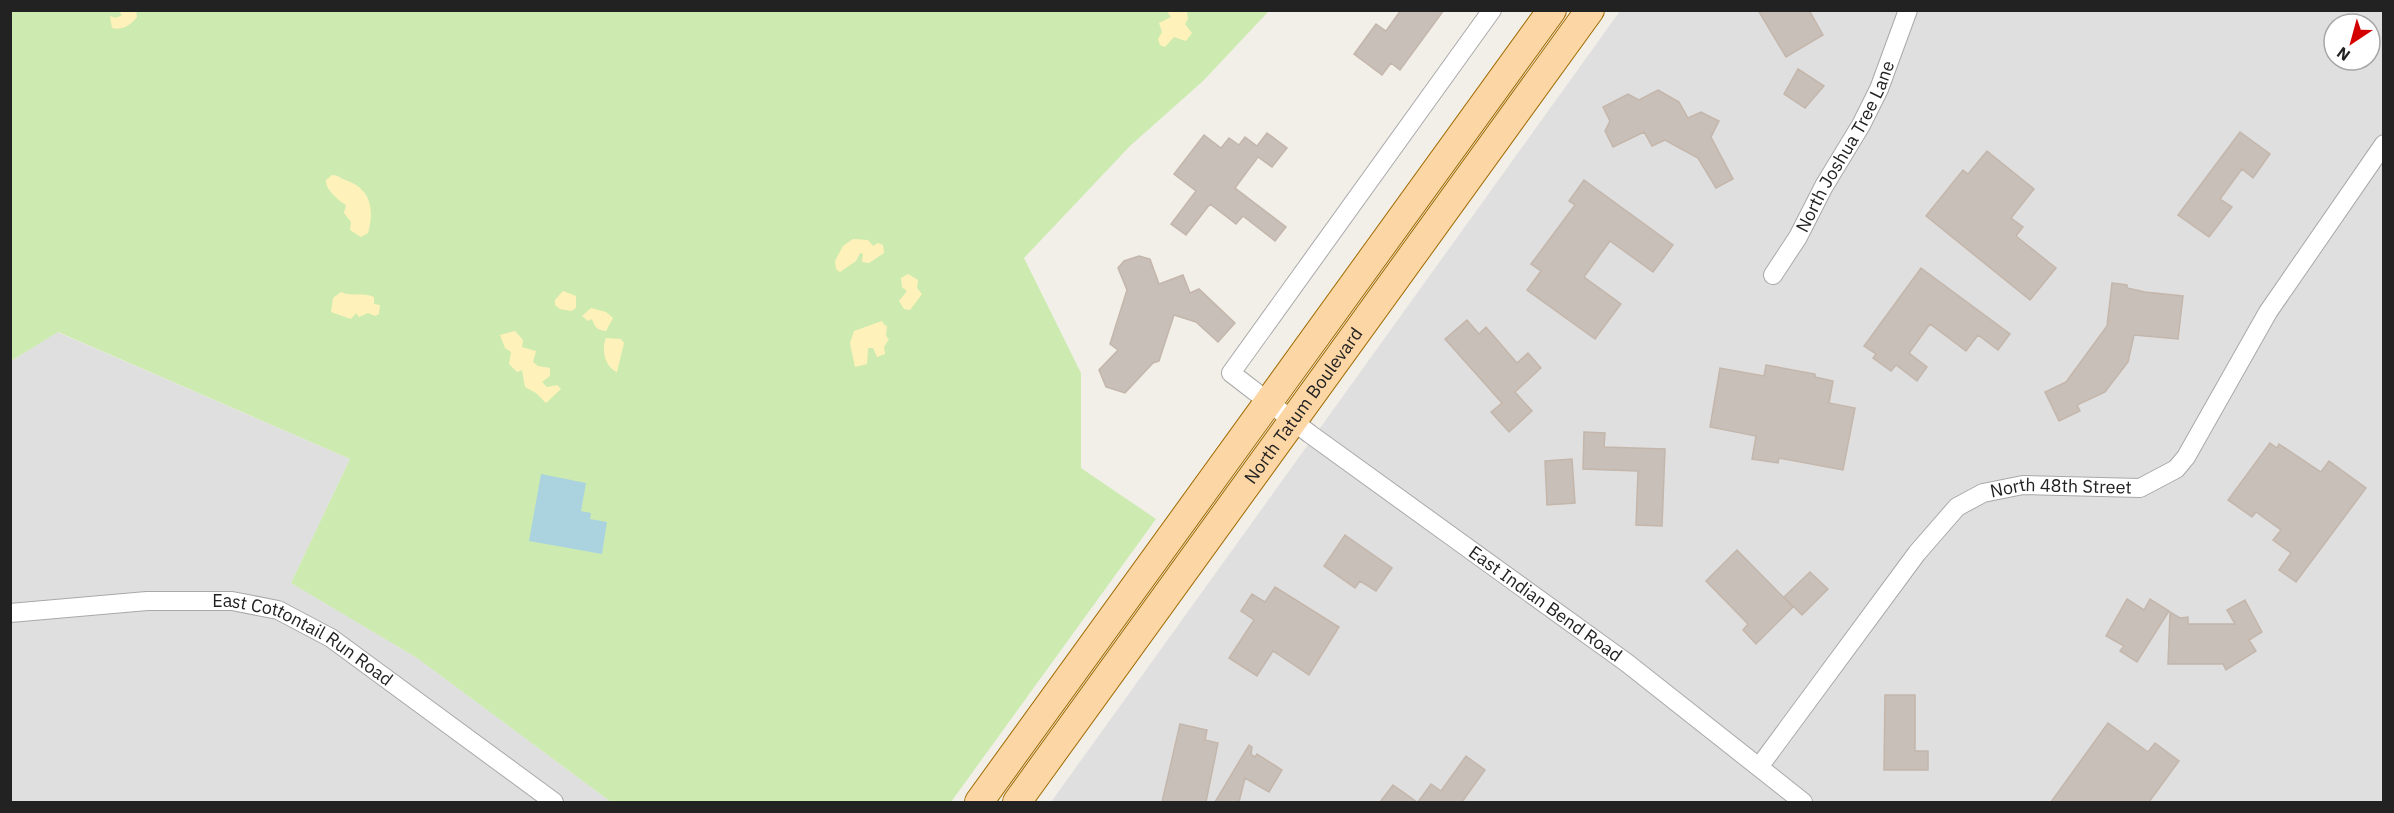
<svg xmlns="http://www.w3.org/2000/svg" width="2394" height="813" viewBox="0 0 2394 813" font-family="'IBM Plex Sans',sans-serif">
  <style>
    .residential { fill: #e0dfdf; fill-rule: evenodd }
    .grass { fill: #cdebb0 }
    .sand { fill: #fff1ba }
    .water { fill: #aad3df }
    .building { fill: #c7bfb8; stroke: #c4b6ab; stroke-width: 1.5 }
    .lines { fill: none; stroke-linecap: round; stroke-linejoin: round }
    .street-casing { stroke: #a9a9a9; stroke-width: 20 }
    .primary-casing { stroke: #a06b00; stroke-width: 30 }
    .street { stroke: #fff; stroke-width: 18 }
    .primary { stroke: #fcd6a4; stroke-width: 28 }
    .labels { text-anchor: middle; stroke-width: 4.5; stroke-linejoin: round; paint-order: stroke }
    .street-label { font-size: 18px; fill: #222; stroke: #fff }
  </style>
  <rect width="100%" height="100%" fill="#f2efe9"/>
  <path class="residential" d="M1620,11H2383V802H1051ZM2334,24H2370V60H2334Z
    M57,332L350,459L291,583L417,658L611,802H11V361Z"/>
  <path class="grass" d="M11,11H1269L1203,81L1130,146L1024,258L1081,373V468L1156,519L951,802H611L417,658L291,583L350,459L58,332L11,361Z"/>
  <path class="sand" d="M119,11H136L137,17C131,25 122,31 112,28L110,16L116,18L122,15Z
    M1167,11H1187L1188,19L1185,24L1192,33L1186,41L1174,37L1165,47L1160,45L1158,39L1162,32L1159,23L1171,17Z
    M332,175C338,175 340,178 345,180C370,188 375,208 368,233L361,237L350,230L351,222L344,213L346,205C339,201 325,189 326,180Z
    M853,239L868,240L873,246L878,243L883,245L884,253L869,263L862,262L863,254L860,253L856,261L840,272L836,269L835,261L843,246Z
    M908,274L918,280L917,288L922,294L910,310L904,309L899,301L907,291L902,287L901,278Z
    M563,291L576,296V308L571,311L560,309L555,305V300Z
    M341,292C352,297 363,292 374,297V304L380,305L379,314L375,316L368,313L359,317L356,313L351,319L331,312L333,298Z
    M591,308L606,312L613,318L606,331C596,330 595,327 592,319L588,321L582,316Z
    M882,321L885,326L887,325L886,336L889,339L884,347L885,354L877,357L873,348H868L867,364L855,367L850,343L854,331Z
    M515,331L523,340L522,347L536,351L533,362L538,366L550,368V376L542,382L547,387L557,385L561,389L546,403L536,393L525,387L522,370L517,372L509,364L511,352L505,348L500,335Z
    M606,338L621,339L624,343L617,372C605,367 601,350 606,338Z"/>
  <path class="water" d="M541,474L586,483L581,511L591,513L590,519L607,522L602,554L529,541Z"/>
  <path class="building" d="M1401,10H1444L1400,70L1391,63L1382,75L1354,54L1376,24L1386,31Z
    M1758,10H1809L1823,35L1786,57Z
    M1798,69L1824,86L1805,108L1784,94Z
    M1658,90L1679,102L1688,118L1701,112L1719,121L1711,137L1733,179L1716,188L1698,158L1665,140L1652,146L1644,132L1613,147L1605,131L1610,121L1603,107L1628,94L1639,100Z
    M2240,132L2270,154L2253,178L2242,169L2220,199L2232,207L2209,237L2178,215Z
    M1267,133L1287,148L1272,167L1258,157L1235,188L1286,227L1275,241L1243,216L1236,224L1210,204L1186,235L1171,224L1196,191L1174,174L1204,135L1221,148L1229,138L1239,145L1245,137L1257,146Z
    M1987,151L2034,189L2011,218L2023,227L2016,236L2056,268L2030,300L1926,216L1963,170L1968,174Z
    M1584,180L1673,245L1653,272L1610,241L1584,277L1621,304L1595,339L1527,290L1541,271L1531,264L1575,205L1569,201Z
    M1139,256L1150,259L1159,284L1183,275L1190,293L1199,289L1235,323L1218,342L1196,322L1174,315L1159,361L1153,363L1125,393L1106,387L1099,370L1118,350L1110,344L1127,290L1118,268L1124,261Z
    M1921,268L2010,334L1998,350L1978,335L1966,351L1930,324L1909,353L1927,367L1917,381L1896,365L1891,371L1873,358L1876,354L1864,346Z
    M2112,283L2127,285V288L2145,292L2183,296L2178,339L2134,335L2128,362L2105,392L2077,405L2080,411L2059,421L2045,392L2066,382L2107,326Z
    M1467,320L1479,334L1486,327L1517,363L1528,353L1541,368L1515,392L1532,411L1509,432L1491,412L1502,403L1445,339Z
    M1766,365L1815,374V377L1833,381L1829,403L1855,408L1843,470L1779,458L1778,463L1752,459L1756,436L1710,427L1720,368L1764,376Z
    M1584,432L1605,433L1604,447L1665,449L1662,526L1636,525L1638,471L1583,469Z
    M2270,443L2277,448L2279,444L2321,472L2329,461L2366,488L2296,582L2279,570L2291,553L2273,540L2281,530L2256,512L2252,517L2228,500Z
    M1572,459L1575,503L1547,505L1545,461Z
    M1345,535L1392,568L1376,591L1360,581L1355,588L1324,566Z
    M1737,550L1793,607L1756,644L1743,630L1748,624L1706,581Z
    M1810,572L1828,589L1802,615L1784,597Z
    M1275,587L1339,627L1309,675L1273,651L1257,676L1229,658L1254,620L1241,611L1252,594L1265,602Z
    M2127,599L2144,610L2150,599L2169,611L2137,662L2120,651L2124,646L2106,636Z
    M2245,600L2262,632L2249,640L2256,651L2226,670L2223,664H2168L2170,612L2180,618L2188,617V624H2235L2227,610Z
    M1885,695H1915V751H1928V770H1884Z
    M2108,723L2148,752L2155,743L2179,761L2149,802H2051Z
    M1180,724L1207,730L1205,740L1218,743L1206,802H1162Z
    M1249,745L1252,747L1251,754L1255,757L1257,754L1282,770L1269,792L1245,778L1239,802H1215Z
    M1466,756L1485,770L1462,802H1418L1431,784L1441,791Z
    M1393,785L1417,802H1380Z"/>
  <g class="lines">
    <defs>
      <g id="street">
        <path id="s1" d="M1492,10L1231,373L1310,434L1627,663L1803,802"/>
        <path id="s2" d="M1773,275L1798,237L1824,186L1861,125L1879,89L1908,10"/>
        <path id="s3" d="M10,613L147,601H232L278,610L331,638L554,802"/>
        <path id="s4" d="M1759,767L1917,553L1957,507L1983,493L2023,485L2140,488L2176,469L2186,457L2268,312L2384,144"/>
      </g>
      <g id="primary">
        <path d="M979,802L1552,10"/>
        <path id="s5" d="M1017,802L1590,10"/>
      </g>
    </defs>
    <use href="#street" class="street-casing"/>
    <use href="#primary" class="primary-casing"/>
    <use href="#street" class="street"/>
    <use href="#primary" class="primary"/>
  </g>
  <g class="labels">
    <g class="street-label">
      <text dy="6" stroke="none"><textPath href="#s2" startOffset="148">North Joshua Tree Lane</textPath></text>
      <text dy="6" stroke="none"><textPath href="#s5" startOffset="489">North Tatum Boulevard</textPath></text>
      <text dy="6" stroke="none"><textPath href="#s4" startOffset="435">North 48th Street</textPath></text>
      <text dy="6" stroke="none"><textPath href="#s1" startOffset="837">East Indian Bend Road</textPath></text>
      <text dy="6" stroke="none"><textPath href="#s3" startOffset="303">East Cottontail Run Road</textPath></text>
    </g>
  </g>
  <rect width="2394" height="813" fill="none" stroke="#222222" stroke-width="24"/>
  <g transform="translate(2352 42) rotate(216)"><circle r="28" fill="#ffffff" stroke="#a7a7a7" stroke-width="1.5"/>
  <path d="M0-4.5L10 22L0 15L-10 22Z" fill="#d40000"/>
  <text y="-9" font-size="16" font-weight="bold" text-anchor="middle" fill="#222222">N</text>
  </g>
</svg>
